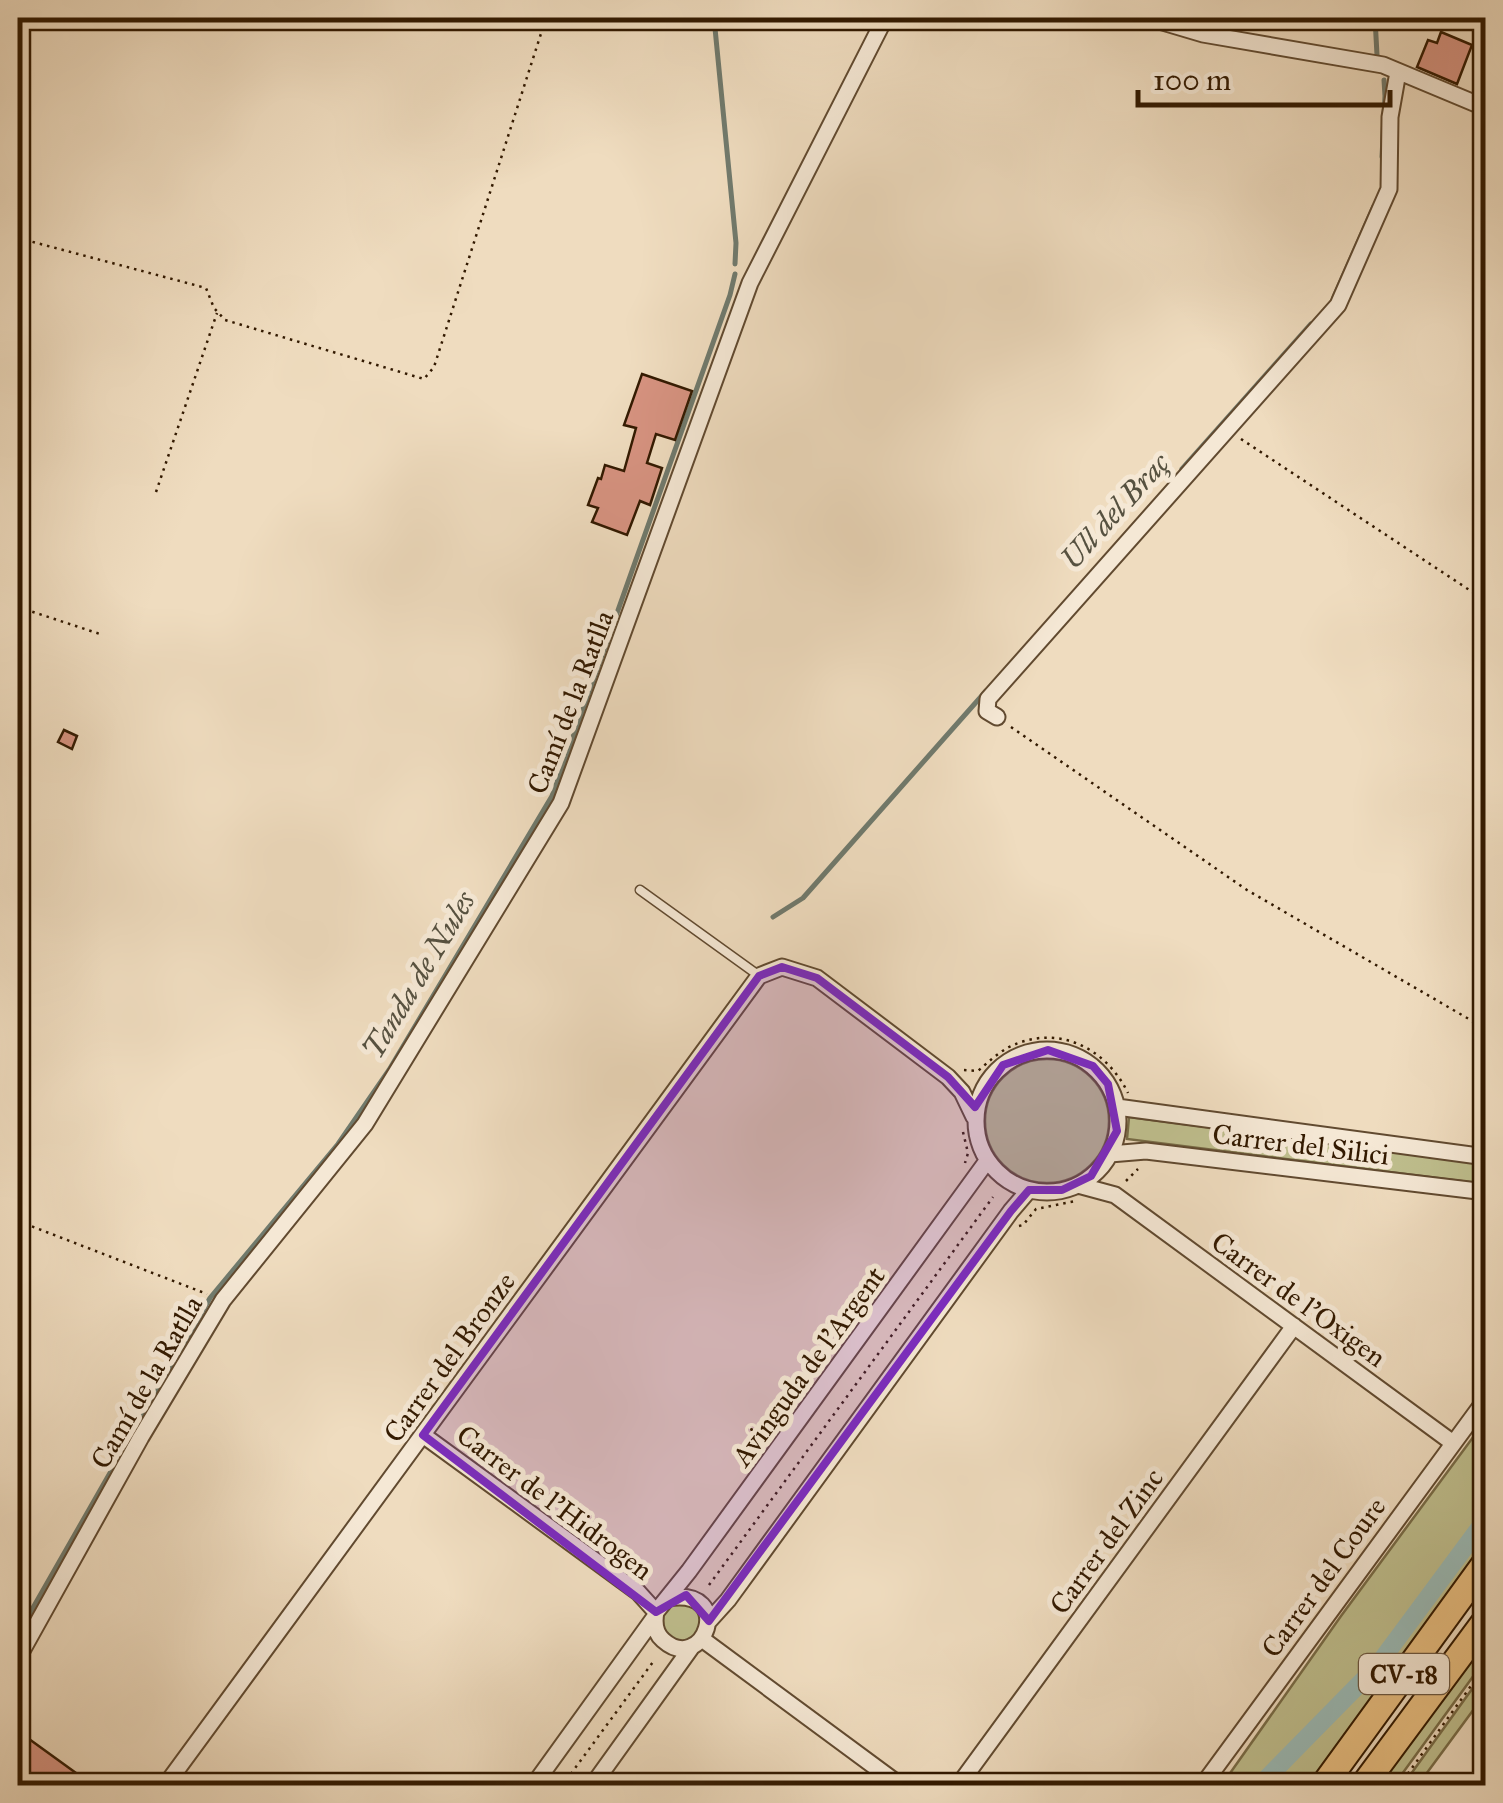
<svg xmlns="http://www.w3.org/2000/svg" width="1503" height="1803" viewBox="0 0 1503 1803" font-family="'IM FELL Great Primer',serif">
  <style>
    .green { fill: #bfbf8e; stroke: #786c47; stroke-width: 2.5 }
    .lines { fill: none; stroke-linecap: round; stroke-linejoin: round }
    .stream { stroke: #707a6d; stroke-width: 5 }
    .canal { stroke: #9abab6; stroke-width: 18 }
    .building { fill: #d79381; stroke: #321900; stroke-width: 2.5 }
    .lane-casing { stroke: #614a30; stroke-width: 11 }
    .street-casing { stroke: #614a30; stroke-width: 19 }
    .primary-casing { stroke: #321900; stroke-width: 29 }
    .path { stroke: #321900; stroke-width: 2.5; stroke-dasharray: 2.5 5; stroke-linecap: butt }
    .lane { stroke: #f5e8d5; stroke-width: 8 }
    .street { stroke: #f5e8d5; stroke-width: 15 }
    .primary { stroke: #e8be80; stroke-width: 25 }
    .marked { fill: #7b2cbf; fill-opacity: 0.2; stroke: #7b2cbf; stroke-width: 8; stroke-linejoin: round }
    .labels { text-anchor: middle; stroke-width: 10; stroke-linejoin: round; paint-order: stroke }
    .shield { fill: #f5e8d5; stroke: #6c5740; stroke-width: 2.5 }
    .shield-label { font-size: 25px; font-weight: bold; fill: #321900 }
    .street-label { font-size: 28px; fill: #321900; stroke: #f5e8d5 }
    .water-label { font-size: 30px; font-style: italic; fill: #565140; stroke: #f5e8d5 }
  </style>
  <rect width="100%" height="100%" fill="#efdcbf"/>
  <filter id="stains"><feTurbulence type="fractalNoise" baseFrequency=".002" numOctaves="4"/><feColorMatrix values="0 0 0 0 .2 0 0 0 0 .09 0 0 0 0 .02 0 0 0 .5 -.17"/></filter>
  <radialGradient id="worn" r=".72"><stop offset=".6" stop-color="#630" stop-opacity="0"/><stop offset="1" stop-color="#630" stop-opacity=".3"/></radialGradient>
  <path class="green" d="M985 1121a62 62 0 1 1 124 0a62 62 0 1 1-124 0Z
    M1129,1117L1485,1163V1184L1127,1139Z
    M1485,1421V1547L1309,1785L1221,1786L1341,1616Z
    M661 1622a20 20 0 1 1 40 0a20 20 0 1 1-40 0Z
    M1485,1634V1660L1394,1785L1375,1786Z
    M1485,1671V1694L1418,1785H1403Z"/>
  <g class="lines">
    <path class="stream" d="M714,18L736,243L735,264
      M1375,18L1377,55
      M1382,157L1385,96L1384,80
      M1334,297L1374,206
      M1182,469L1311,324
      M773,917L803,898L986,691
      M18,1634L210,1298L338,1144L389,1070L552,796L730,295L735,274
      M1252,1786L1329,1710L1378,1656L1486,1510"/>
    <path class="canal" d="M1259,1786L1377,1666L1486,1519"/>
  </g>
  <path class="building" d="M1441,32L1472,45L1457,84L1417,67L1428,40L1437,43Z
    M642,374L692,391L675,440L656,434L647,463L662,468L650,505L640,501L627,535L592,522L598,508L588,505L598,478L601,479L605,465L624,471L636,428L624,425Z
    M64,730L77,736L72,749L58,742Z
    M18,1731L94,1786H18Z"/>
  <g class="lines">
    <defs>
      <path id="lane" d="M640,890L758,975"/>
      <path id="street" d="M1149,18L1203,34L1383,65L1486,108
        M997,717L987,711L988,699L1338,305L1389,189L1390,117L1398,72
        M976 1121a71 71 0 1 1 142 0a71 71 0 1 1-142 0Z
        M1117,1107L1486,1157
        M1110,1154L1146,1151L1486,1192
        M1078,1185L1115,1195L1453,1443
        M423,1435L638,1592L656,1612
        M668,1598C737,1587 703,1676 663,1640C655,1633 654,1622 656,1612L689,1571L987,1161
        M709,1621L728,1600L1011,1211L1029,1190
        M702,1639L901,1786
        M18,1658L141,1437L223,1300L365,1124L561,803L750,283L885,18
        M165,1786L759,976L782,967L817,978L948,1077L962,1092L974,1117
        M533,1786L654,1618
        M592,1786L691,1648
        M958,1786L1294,1326
        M1202,1786L1486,1399"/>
      <path id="primary" d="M1323,1786L1486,1562
        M1363,1786L1486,1620"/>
    </defs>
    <use href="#lane" class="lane-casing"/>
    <use href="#street" class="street-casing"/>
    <use href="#primary" class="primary-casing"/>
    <path class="path" d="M18,238L206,288L214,308L225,320L424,379L434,367L546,18
      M1241,439L1486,601
      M156,492L217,313
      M18,607L100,634
      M1011,727L1247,890L1486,1029
      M964,1070L978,1071C988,1062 998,1053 1009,1047C1058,1023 1106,1048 1128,1093
      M963,1132L968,1153L965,1163
      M1126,1181L1138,1169
      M18,1221L207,1294
      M1019,1226L1023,1225L1036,1209L1076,1201
      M709,1585L993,1197
      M562,1786L653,1662
      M1399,1786L1486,1665"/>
    <use href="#lane" class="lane"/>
    <use href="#street" class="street"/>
    <use href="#primary" class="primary"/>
  </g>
  <path class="marked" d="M782,967L817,978L948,1077L975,1107L1003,1065L1048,1050L1093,1066L1108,1084L1117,1131L1091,1176L1062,1190H1029L1011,1211L709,1621L686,1595L656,1612L423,1435L759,976Z"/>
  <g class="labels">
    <rect class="shield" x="1359" y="1654" width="90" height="40" rx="8"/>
    <g class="shield-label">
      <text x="1404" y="1683">CV-18</text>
    </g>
    <g class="street-label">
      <text transform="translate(570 702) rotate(-69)" y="10">Camí de la Ratlla</text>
      <text transform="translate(1301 1144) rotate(7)" y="10">Carrer del Silici</text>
      <text transform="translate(1299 1299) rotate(36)" y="10">Carrer de l'Oxigen</text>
      <text transform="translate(449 1357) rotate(-54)" y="10">Carrer del Bronze</text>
      <text transform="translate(808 1366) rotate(-54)" y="10">Avinguda de l'Argent</text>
      <text transform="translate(146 1382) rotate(-60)" y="10">Camí de la Ratlla</text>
      <text transform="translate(555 1502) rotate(37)" y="10">Carrer de l'Hidrogen</text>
      <text transform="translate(1106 1541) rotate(-54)" y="10">Carrer del Zinc</text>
      <text transform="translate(1323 1577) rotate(-54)" y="10">Carrer del Coure</text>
    </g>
    <g class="water-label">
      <text transform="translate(1115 511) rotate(-48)" y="10">Ull del Braç</text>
      <text transform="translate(419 975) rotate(-59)" y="10">Tanda de Nules</text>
    </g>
  </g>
  <rect width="1503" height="1803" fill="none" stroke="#efdcbf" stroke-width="60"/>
  <rect x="20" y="20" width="1463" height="1763" fill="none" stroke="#321900" stroke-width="5"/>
  <rect x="30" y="30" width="1443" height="1743" fill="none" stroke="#321900" stroke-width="2.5"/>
  <path d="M1138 90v15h252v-15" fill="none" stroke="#321900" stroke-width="5"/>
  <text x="1153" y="90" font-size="30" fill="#321900" stroke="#f5e8d5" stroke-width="8" paint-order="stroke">100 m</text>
  <rect width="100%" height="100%" filter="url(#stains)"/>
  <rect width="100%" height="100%" fill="url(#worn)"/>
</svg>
